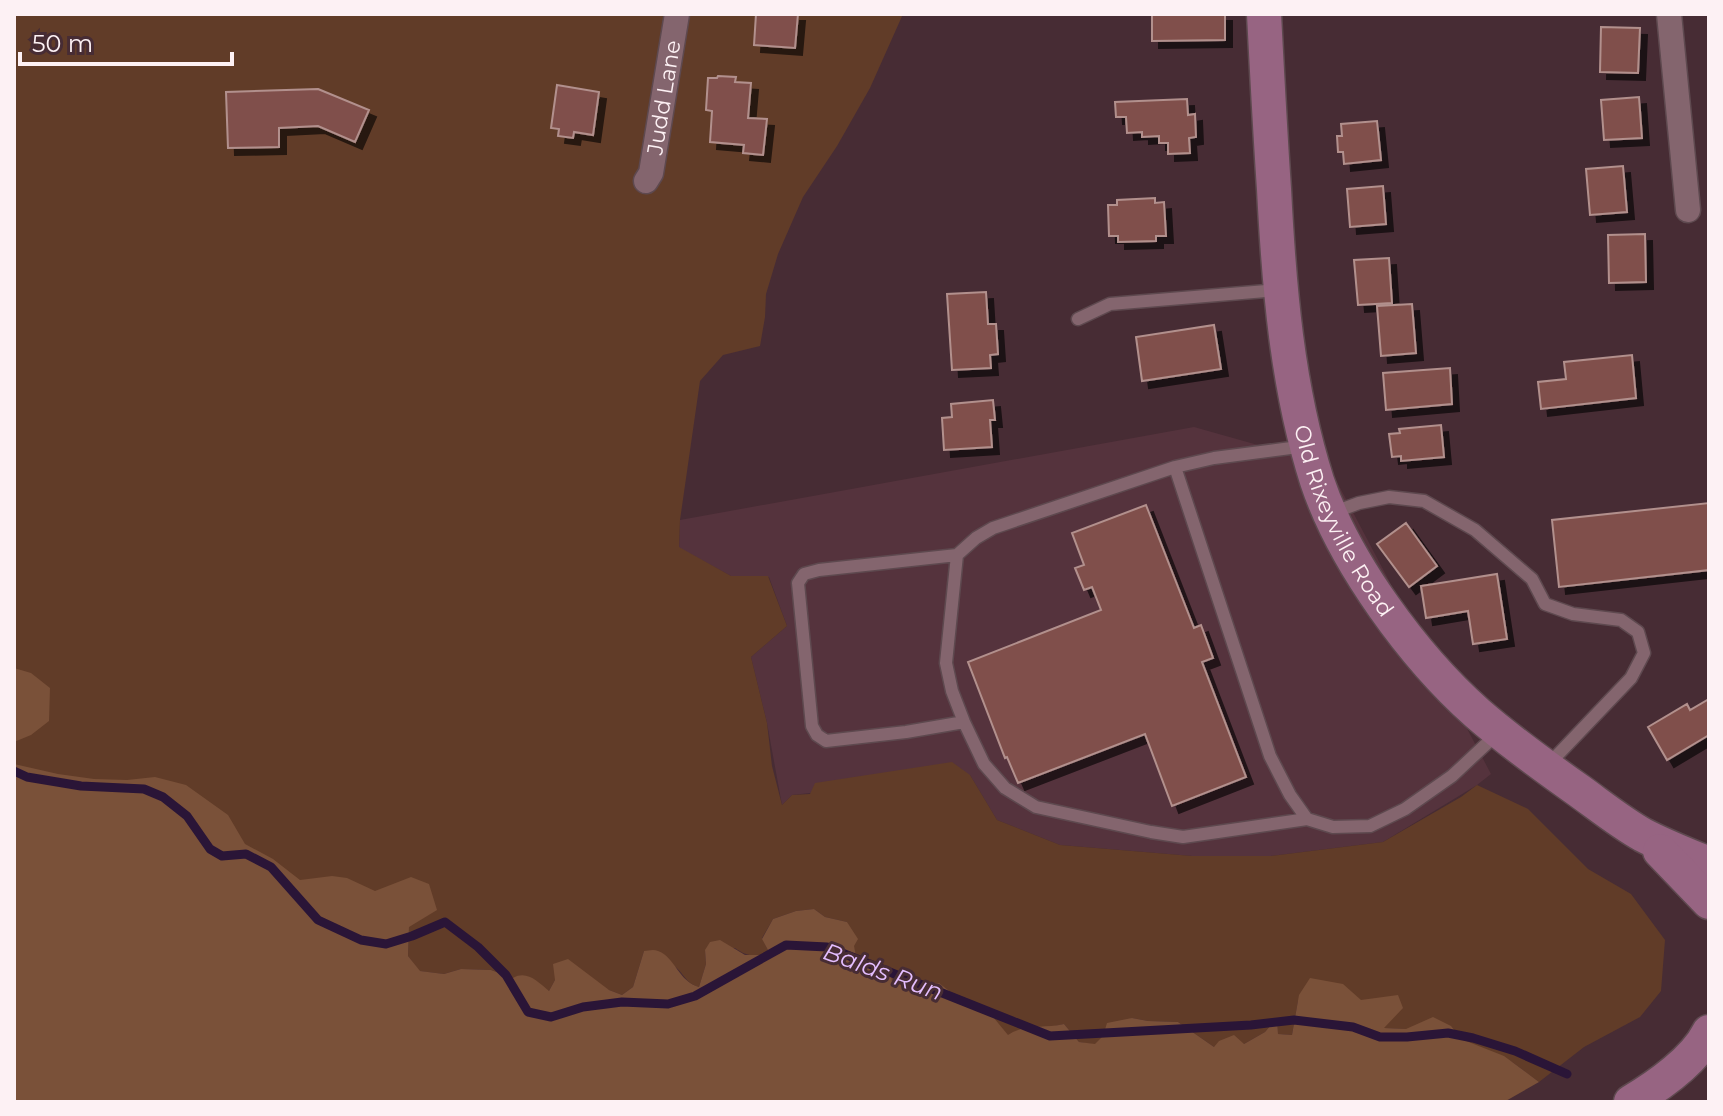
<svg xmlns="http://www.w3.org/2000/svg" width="1723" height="1116" viewBox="0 0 1723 1116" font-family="Montserrat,sans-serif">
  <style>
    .built { fill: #55333d }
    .green { fill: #613c28 }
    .forest { fill: #7a5139 }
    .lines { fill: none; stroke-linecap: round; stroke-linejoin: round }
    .stream { stroke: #2a1537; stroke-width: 9 }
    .building { fill: #80504b; stroke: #b2908d; stroke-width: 2; filter: url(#shadow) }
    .lane-casing { stroke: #5e494f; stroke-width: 15 }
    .street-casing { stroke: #5e494f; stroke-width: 27 }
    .secondary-casing { stroke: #5e494f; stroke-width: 37 }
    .lane { stroke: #84656e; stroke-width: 12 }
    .street { stroke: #84656e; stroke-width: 24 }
    .secondary { stroke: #976482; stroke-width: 34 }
    .labels { text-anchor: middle; stroke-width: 6; stroke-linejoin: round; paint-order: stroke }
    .street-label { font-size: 22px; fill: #fdf1f4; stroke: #472c34 }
    .water-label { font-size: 24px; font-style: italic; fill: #e4beff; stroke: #472c34 }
  </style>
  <defs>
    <filter id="shadow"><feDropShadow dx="7" dy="7" stdDeviation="0" flood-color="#0009"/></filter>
  </defs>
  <rect width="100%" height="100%" fill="#472c34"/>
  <path class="built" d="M1194,427L1328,465L1491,774L1477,785L1383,842L1271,856H1192L1060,845L997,820L970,775L792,795L782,805L767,723L751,657L787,626L769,577L731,576L679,548L680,520Z"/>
  <path class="green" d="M14,14H903L870,88L837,146L803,197L778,254L766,294L765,317L760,346L723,355L700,381L680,520L679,547L731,576H768L787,626L751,657L767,723L772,766L782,805L792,795L810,794L815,783L952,762L970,775L997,820L1060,845L1192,856H1271L1383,842L1461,797L1477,785L1528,809L1588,869L1631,894L1665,940L1661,991L1640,1017L1584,1047L1539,1082L1512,1062L1405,1029L1383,1028L1390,1020L1360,1000L1298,1001L1292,1035L1278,1034L1277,1018L1265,1032L1244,1044L1214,1047L1178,1022L1148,1021L1132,1018L1103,1036L1097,1045L1079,1042L1064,1024L1008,1036L984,1007L815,1019L930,983L914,987L892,983L891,968L856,956L847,922L825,917L814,909L796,911L773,919L762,938L768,950C758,959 746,956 735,948L705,950L706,964L699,987C686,984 684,973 674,966C665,960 653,956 644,951L633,987L622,995L609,990L555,980L549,991L491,970L461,969L444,974L419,971L408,956L409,927L371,893L308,884L14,774Z"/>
  <path class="forest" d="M14,668L31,673L50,688L49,721L31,735L14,742Z
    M14,764L58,774L94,779L127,780L155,777L186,785L228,815L245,844L273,859L300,880L332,876L347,878L375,891L411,877L429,884L437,910L409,927L408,956L420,971L444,974L461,969L491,970L513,978C527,970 538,982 549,991L555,980L553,964L568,959L609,990L622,995L633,987L644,951C648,951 653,949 658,951C675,957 679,982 699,987L706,964L705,950L710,942L720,940L745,955H762L768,950L762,939L773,919L796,911L814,909L825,917L847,922L858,939L854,946L856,956L891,968L892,983L914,987L939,983L958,998L984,1006L1008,1035C1026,1023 1044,1029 1064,1024L1079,1042L1095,1044L1103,1036L1107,1023L1132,1018L1148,1021L1178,1022L1214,1047L1219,1041L1234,1035L1244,1044L1265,1032L1277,1018L1278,1034L1292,1035L1299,995L1310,978L1343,984L1361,1000L1398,995L1403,1008L1384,1028L1406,1029L1433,1017L1451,1026L1461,1039L1504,1056L1539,1082L1504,1102H14Z"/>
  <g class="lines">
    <path class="stream" d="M14,771L27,777L81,786L144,789L163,797L187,816L210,849L222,856L246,854L271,867L318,920L361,940L386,944L412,936L445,922L478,947L506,975L528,1012L551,1017L583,1007L622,1002L668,1004L695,996L786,945L827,947L1050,1036L1251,1025L1294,1020L1353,1027L1380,1037H1407L1448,1033L1473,1038L1515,1051L1567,1074"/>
  </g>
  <path class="building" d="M756,14H798L795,48L754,45Z
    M1152,14H1225V40L1152,41Z
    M1601,27L1640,28L1638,73L1600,72Z
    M718,76L736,77L735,82L751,83L748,118L767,119L763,155L743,153L744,145L710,142L712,111L706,110L708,78H717Z
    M557,85L599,92L593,135L574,132L573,138L558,136L559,129L551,128Z
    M318,89L369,110L355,142L318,126L279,128V147L228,148L226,92Z
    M1639,97L1642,138L1604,140L1601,100Z
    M1187,99L1188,115L1195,114L1196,137L1189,138L1190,153L1168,154V143H1159V136L1142,137V132L1127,133L1126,117H1116L1115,102Z
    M1377,121L1381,160L1344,164L1343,152H1338L1337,136H1342L1341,124Z
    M1623,166L1627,212L1590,215L1586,169Z
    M1383,186L1386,224L1350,227L1347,189Z
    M1155,198V203L1164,202L1166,236H1156V241L1118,242V236H1109L1108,205H1117V200Z
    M1645,234L1646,282L1609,283L1608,235Z
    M1389,258L1392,303L1358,305L1354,260Z
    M986,292L988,324H996L998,354L990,355L991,368L952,370L947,294Z
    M1412,304L1416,353L1381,356L1377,306Z
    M1214,325L1221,369L1142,381L1136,337Z
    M1632,355L1636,398L1541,409L1538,382L1566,379L1564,362Z
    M1450,368L1452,404L1386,410L1383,373Z
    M993,400L995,420H990L992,447L944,450L942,418L952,417L951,404Z
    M1441,425L1444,457L1401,461V456L1392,457L1389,434L1400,433L1399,429Z
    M1709,503V570L1559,587L1552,520Z
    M1146,505L1194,628L1201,625L1213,658L1202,662L1246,777L1172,806L1145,734L1018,783L1007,757L1005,758L968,662L1101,610L1092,587L1084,590L1075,568L1084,565L1072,533Z
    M1406,523L1437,566L1409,587L1377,544Z
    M1497,574L1507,639L1473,644L1468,611L1426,618L1421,586Z
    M1709,699V735L1667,760L1648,727L1687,704L1690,710Z"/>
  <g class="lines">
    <defs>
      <path id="lane" d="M1078,319L1110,304L1278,290
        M1175,467L1214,458L1306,446
        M1332,513L1359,503L1389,497L1424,501L1475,530L1532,579L1545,604L1573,614L1621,620L1638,632L1644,653L1631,678L1548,765
        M957,555L819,570L804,574L798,583L812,726L817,735L826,741L906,732L964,722
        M1307,819L1290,795L1270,756L1175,467L993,528L976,538L957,555L946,663L952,691L964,722L984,764L1005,788L1036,807L1151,832L1183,837L1307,819L1333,827L1370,826L1405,809L1452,776L1497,734"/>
      <g id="street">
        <path d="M1669,14L1688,210"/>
        <path id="s1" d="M646,181L651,173L677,14"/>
      </g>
      <g id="secondary">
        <path id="s2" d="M1264,14C1267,72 1270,131 1274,189C1279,287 1287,387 1317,481C1344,562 1414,657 1477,713C1509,741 1544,766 1578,790C1599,805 1620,822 1643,835C1664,846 1687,855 1709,864"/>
        <path d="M1660,851L1709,902"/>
        <path d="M1631,1102C1658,1086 1695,1060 1709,1032"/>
      </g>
    </defs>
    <use href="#lane" class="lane-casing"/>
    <use href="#street" class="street-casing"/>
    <use href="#secondary" class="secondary-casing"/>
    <use href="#lane" class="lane"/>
    <use href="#street" class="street"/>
    <use href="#secondary" class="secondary"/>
  </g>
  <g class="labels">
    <g class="street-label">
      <text dy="8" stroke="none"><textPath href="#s1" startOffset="86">Judd Lane</textPath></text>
      <text dy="8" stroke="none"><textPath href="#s2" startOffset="518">Old Rixeyville Road</textPath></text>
    </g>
    <g class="water-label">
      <text transform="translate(883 972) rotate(20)" y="8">Balds Run</text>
    </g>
  </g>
  <rect width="1723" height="1116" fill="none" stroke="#fdf1f4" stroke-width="32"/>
  <path d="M20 52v12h212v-12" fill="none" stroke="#fdf1f4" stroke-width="4"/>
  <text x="32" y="52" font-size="24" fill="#fdf1f4" stroke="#472c34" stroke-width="6" paint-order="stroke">50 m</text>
</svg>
